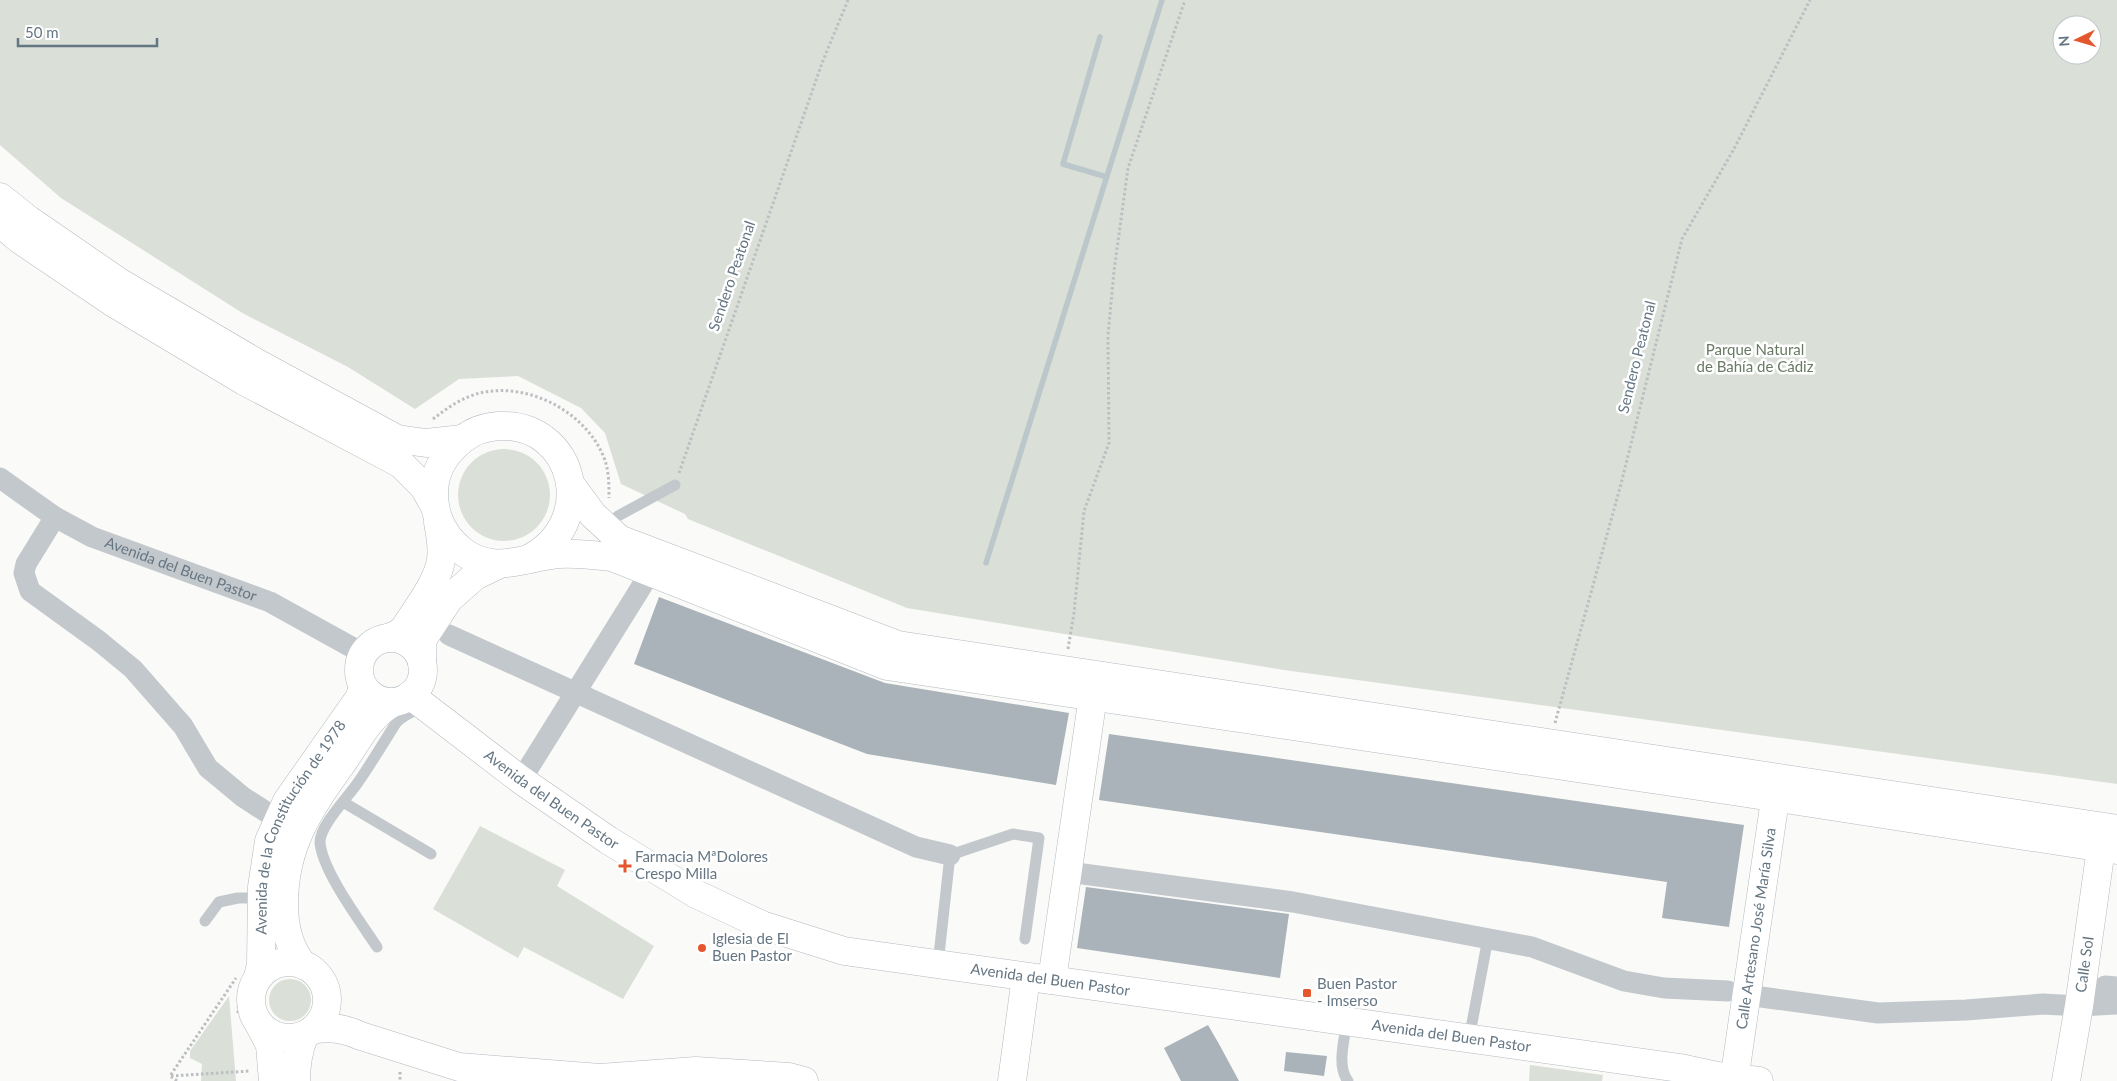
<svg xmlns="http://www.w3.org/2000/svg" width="2117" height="1081" viewBox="0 0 2117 1081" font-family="Lato,sans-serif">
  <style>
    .green { fill: #dadfd7; fill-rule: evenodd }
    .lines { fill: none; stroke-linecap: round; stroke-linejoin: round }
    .stream { stroke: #bbc7cb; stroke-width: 5.5 }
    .building { fill: #aab3b9 }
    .secondary-casing { stroke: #b3babf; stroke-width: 29 }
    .path { stroke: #bbbfc2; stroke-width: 3; stroke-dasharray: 2.5 2.5; stroke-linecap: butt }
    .lane { stroke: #c3c8cc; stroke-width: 11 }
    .street { stroke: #c3c8cc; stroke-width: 21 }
    .secondary { stroke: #fff; stroke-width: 28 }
    .poi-dot { fill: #e4572e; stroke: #fff; stroke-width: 2 }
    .labels { text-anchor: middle; stroke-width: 5; stroke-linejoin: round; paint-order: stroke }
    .street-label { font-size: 15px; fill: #657683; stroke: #fff }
    .park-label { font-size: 15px; fill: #687a64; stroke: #fff }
    .poi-label { font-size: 15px; fill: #657683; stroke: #fff; text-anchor: start }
  </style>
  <rect width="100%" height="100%" fill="#fafaf8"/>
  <path class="green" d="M0,0H2117V784L1284,670L907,608L688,519L685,514L621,484L605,433L581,408L518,376L459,379L415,409L348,367L244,314L61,198L0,145ZM2062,25H2092V55H2062Z
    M458 495a46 46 0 1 1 92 0a46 46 0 1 1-92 0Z
    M480,826L565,870L557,886L654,946L623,999L524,947L518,958L433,909Z
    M269 1000a21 21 0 1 1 42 0a21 21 0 1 1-42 0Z
    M229,996L236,1081H201L202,1064L190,1058V1051Z
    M1530,1065L1603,1075L1602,1081H1529Z"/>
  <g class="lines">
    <path class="stream" d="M1100,37L1063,164L1107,177
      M986,563L1162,0"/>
  </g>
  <path class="building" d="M659,597L885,683L1069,713L1056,785L867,754L634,664Z
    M1109,734L1744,825L1729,927L1662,918L1667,882L1099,800Z
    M1086,887L1289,914L1280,978L1077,948Z
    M1208,1025L1219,1044L1239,1081H1181L1164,1048Z
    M1286,1052L1327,1056L1324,1076L1284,1071Z"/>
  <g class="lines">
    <defs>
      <g id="secondary">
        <path d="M0,197L29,220L119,282L257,363L397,439L426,443L463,439"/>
        <path d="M0,223L19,239L112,302L244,381L401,464L424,487L434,505"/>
        <path d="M571,485L593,515L619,539L898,645L2117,829"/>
        <path d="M526,560C600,525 576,422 498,426C486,427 473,431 463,439C449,450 438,464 435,482C431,508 440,533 461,550C493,576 524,557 559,554C577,553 594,555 612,557L887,666L1746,793L2117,850"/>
        <path d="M388,638L398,634L404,629C416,610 438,582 441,560C443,547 440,534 438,522"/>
        <circle cx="391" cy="670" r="32"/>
        <path d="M422,663V644L424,637L449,599L475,576L500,564"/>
        <path id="s2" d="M410,695L521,780L608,840L696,894L762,925L844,951L1680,1068L1717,1076L1759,1081"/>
        <circle cx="289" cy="1000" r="38"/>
        <path d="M303,965C289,948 284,926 284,904C284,843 311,807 345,759C359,738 371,714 394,702"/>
        <path id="s3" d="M258,977L261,965L262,887L269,841L287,801L360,697L363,686"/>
        <path d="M1052,980L1093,696"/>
        <path d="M259,1024L270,1045L273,1081"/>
        <path d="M313,1030C329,1026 346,1029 361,1036L459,1067L600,1078L696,1071L789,1077L804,1081"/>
        <path d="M296,1081C296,1065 298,1051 304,1036"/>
        <path d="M1012,1081L1026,977"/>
        <path id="s4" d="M1734,1081L1778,779"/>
        <path id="s5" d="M2066,1081L2079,1006L2101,848"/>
      </g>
    </defs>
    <use href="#secondary" class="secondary-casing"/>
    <path class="path" d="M433,419C447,408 463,397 480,393C527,382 582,410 602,453C609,467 609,483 609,498
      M679,473L822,63L848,0
      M1068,649L1074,613L1084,511L1109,443L1108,335L1114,271L1128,168L1185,0
      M1555,723L1621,484L1682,239L1735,147L1810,0
      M238,1013L239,990
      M400,1072V1081
      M171,1076L250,1071
      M177,1081L170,1076L236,978"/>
    <path class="lane" d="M606,527L618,516L675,485
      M343,802L431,854
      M205,921L219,902L238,898H262
      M377,947C360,921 323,872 320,843C319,826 350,795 359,781C372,762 384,742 396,723C404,714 413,712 424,706
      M938,964L950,855L1013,834L1039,838L1025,939
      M1347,1020C1345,1038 1336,1066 1348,1081
      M1469,1039L1488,938"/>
    <g class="street">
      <path id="s1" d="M0,478L55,517L92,537L270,602L364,654"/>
      <path d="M55,517L26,564L24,573L30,591L99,641L133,669L183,726L208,768L243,797L277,819"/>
      <path d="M449,635L916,847L950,855"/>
      <path d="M521,780L650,573"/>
      <path d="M1068,872L1293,902L1532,947L1624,981L1664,988L1728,991"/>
      <path d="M1747,995L1878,1013L1966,1010L2043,1004L2079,1006L2117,1004"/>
      <path d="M2104,1004L2105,986L2117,987"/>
    </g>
    <use href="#secondary" class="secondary"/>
  </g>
  <g class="poi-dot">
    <path d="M622.5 858.5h5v5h5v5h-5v5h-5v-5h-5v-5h5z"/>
    <circle cx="702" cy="948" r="5"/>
    <rect x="1302" y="988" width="10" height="10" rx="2.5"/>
  </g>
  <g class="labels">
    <g class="street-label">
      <text transform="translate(732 276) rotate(-71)" y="5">Sendero Peatonal</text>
      <text transform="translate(1637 357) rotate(-76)" y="5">Sendero Peatonal</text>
      <text dy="5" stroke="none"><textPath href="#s1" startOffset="204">Avenida del Buen Pastor</textPath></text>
      <text dy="5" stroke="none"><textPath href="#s2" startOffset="176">Avenida del Buen Pastor</textPath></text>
      <text dy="5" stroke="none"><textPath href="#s3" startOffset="160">Avenida de la Constitución de 1978</textPath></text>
      <text dy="5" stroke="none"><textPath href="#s4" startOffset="154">Calle Artesano José María Silva</textPath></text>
      <text dy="5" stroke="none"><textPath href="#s5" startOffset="118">Calle Sol</textPath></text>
      <text dy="5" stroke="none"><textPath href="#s2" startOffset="716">Avenida del Buen Pastor</textPath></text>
      <text dy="5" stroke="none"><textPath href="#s2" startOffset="1121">Avenida del Buen Pastor</textPath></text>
    </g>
    <g class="park-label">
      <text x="1755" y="355">Parque Natural<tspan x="1755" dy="17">de Bahía de Cádiz</tspan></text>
    </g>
    <g class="poi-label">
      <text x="635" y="862">Farmacia MªDolores<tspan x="635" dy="17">Crespo Milla</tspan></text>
      <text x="712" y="944">Iglesia de El<tspan x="712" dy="17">Buen Pastor</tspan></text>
      <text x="1317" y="989">Buen Pastor<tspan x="1317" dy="17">- Imserso</tspan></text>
    </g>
  </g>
  <g transform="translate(2077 40) rotate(265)"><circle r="24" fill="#ffffff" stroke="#c1c8cd"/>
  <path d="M0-4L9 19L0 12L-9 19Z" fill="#e4572e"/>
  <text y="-8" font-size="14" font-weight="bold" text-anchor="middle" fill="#657683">N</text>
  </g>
  <path d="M18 38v8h139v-8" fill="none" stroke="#657683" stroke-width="2.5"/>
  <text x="25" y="38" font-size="15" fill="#657683" stroke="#ffffff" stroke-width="4" paint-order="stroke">50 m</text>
</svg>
